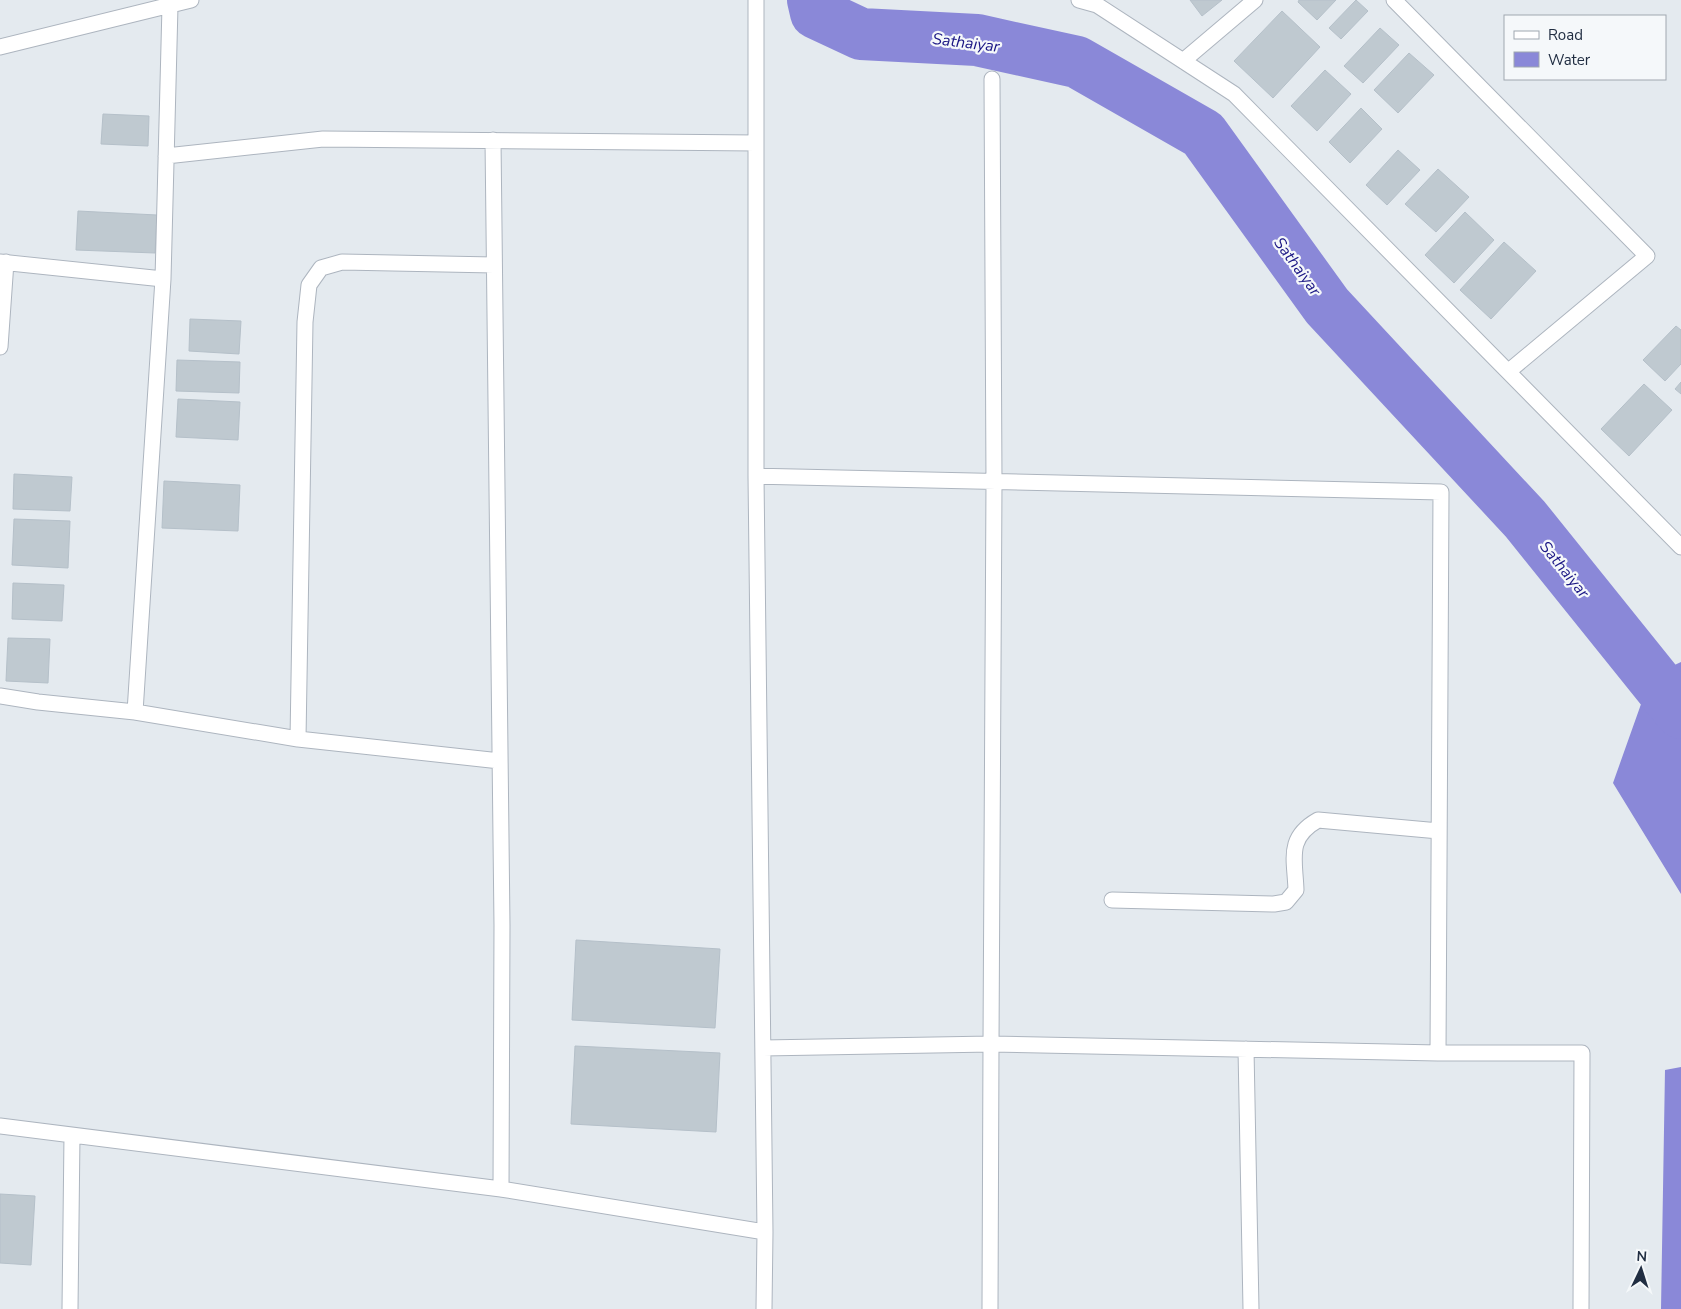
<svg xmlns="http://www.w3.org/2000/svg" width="1681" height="1309" viewBox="0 0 1681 1309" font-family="'Nunito Sans',sans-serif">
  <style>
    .water { fill: #8a88d8 }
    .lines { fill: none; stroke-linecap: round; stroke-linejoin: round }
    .river { stroke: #8a88d8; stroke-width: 52 }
    .building { fill: #bfc9d0; stroke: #b5c0c9 }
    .minor-casing { stroke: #adb5bf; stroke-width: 17 }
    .minor { stroke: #fff; stroke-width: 15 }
    .labels { text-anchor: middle; stroke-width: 4.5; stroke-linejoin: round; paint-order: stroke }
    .water-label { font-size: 16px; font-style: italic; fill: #1a1684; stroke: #f5f8fa }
  </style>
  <rect width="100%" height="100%" fill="#e4eaef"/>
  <path class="water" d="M1681,662V894L1613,783L1651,676Z
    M1681,1067V1309H1661L1665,1070Z"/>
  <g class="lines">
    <path class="river" d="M813,0L816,13L861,34L977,40L1077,62L1203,134L1327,306L1525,519L1681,713"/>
  </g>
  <path class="building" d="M1190,0H1222L1202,16Z
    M1299,0H1336L1317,20L1298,2Z
    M1356,0L1368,11L1341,39L1329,28Z
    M1282,11L1320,47L1273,98L1234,61Z
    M1380,28L1399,45L1363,83L1344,66Z
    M1409,53L1434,75L1398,113L1374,90Z
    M1325,70L1351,94L1317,131L1291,106Z
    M1361,108L1382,129L1350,163L1329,142Z
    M103,114L149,116L148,146L101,144Z
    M1398,150L1420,170L1387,205L1366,185Z
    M1438,169L1469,197L1436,232L1405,204Z
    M78,211L157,215L155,253L76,250Z
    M1465,212L1494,240L1454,283L1425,255Z
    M1504,242L1536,271L1491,319L1460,290Z
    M190,319L241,321L239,354L189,351Z
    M1676,326L1681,330V364L1665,381L1643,360Z
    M177,360L240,362L239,393L176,391Z
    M1681,382V394L1675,389Z
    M1644,384L1672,410L1629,456L1601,429Z
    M178,399L240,402L238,440L176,437Z
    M14,474L72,477L70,511L13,509Z
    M164,481L240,485L238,531L162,528Z
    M14,519L70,521L68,568L12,565Z
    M13,583L64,585L62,621L12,619Z
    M8,638L50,639L48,683L6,681Z
    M576,940L720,949L715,1028L572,1020Z
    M575,1046L720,1053L716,1132L571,1124Z
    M0,1194L35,1196L31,1265L0,1263Z"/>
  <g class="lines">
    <defs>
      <path id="minor" d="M756,0V476L765,1232L764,1309
        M1079,0L1097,5L1234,94L1681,547
        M1394,0L1647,256L1509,371
        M0,47L191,0
        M1183,61L1255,0
        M992,79L994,482L991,1044L1438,1053
        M493,140L502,925L501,1189
        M166,156L323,139L756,143
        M0,262L163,279
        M0,347L6,262
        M756,476L1441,492L1438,1053H1582L1581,1309
        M0,696L38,702L135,712L298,739L500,761
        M135,712L163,279L170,6
        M298,739L305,322L309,285L321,268L342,262L494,265
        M1112,900L1274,904L1286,902L1296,890C1295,859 1286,838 1318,820L1439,831
        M763,1048L991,1044L990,1309
        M1246,1049L1251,1309
        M0,1126L501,1189L765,1232
        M70,1309L72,1135"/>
    </defs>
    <use href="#minor" class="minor-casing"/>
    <use href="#minor" class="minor"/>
  </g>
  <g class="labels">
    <g class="water-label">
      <text transform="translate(966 42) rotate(7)" y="6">Sathaiyar</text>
      <text transform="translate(1298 266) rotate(54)" y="6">Sathaiyar</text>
      <text transform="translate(1565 569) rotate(51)" y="6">Sathaiyar</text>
    </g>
  </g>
  <rect x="1504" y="15" width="162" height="65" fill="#f5f8fa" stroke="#a0a7b0"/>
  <rect x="1514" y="31" width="25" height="8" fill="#ffffff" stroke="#a0a7b0"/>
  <text x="1548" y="40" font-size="15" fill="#212e42">Road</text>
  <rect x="1514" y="52" width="25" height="15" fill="#8a88d8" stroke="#a0a7b0"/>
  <text x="1548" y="65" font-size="15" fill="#212e42">Water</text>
  <g transform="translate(1641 1269) rotate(4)" stroke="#f5f8fa" stroke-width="4" paint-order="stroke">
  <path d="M0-4L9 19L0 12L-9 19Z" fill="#212e42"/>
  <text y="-8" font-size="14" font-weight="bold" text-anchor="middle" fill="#212e42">N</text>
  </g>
</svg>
